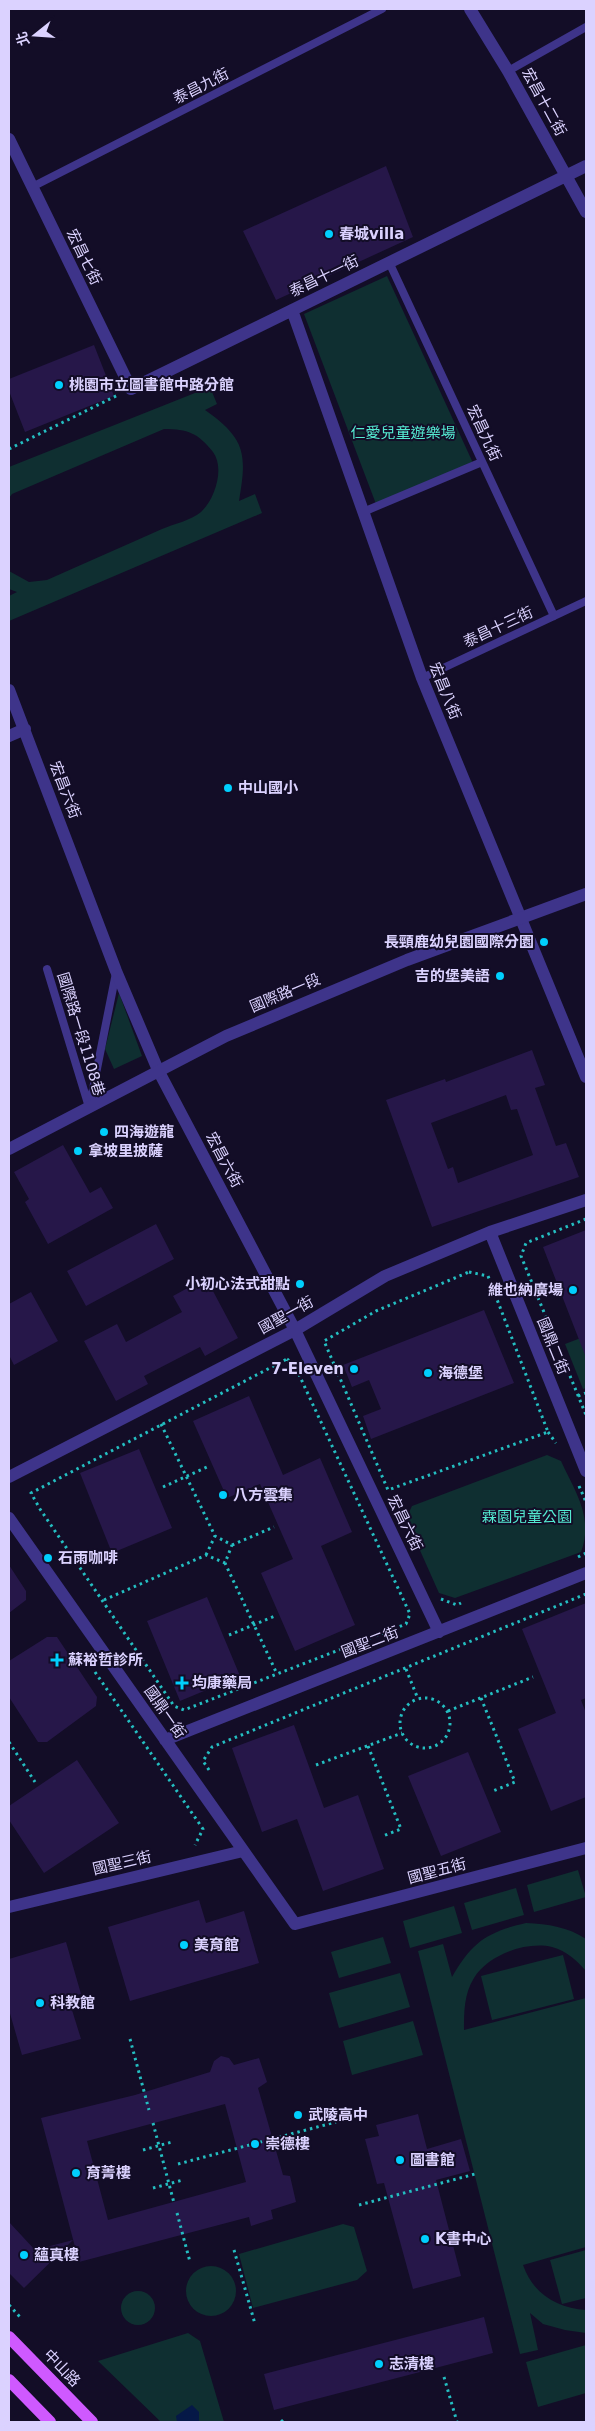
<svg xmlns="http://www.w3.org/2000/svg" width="595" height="2431" viewBox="0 0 595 2431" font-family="'DejaVu Sans','Noto Sans TC',sans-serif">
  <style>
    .green { fill: #0f2f31 }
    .water { fill: #051847 }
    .building { fill: #261749; fill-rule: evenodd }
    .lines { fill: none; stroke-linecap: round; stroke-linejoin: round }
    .path { stroke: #24bec1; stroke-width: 3; stroke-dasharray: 2.5 4; stroke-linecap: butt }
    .service { stroke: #3e348a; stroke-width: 8 }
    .minor { stroke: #3e348a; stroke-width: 12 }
    .tertiary { stroke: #3e348a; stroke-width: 12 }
    .primary { stroke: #cf59ff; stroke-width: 12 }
    .poi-dot { fill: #00cffd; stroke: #130d27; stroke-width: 2 }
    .labels { text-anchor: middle; stroke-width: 4; stroke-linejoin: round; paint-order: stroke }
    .street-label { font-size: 15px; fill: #dbd2ff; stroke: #130d27 }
    .poi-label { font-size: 15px; font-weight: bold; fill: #dbd2ff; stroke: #130d27; text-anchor: start }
    .park-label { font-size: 15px; fill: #54ead1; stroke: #130d27 }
  </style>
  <rect width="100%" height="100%" fill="#130d27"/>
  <path class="green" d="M387,276L473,463L376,504L304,314Z
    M210,387L217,404L205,410C246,439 247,454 239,501L255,494L262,513L9,621V596L17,592L9,589V571L29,582L47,580C85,563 124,546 162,529C174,524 192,520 201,512C215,499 225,468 213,452C198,433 188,429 164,429L12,494L9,498V467Z
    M119,993L142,1056L114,1069L105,1049Z
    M586,1336V1388L583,1389L565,1344Z
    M547,1455L561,1461C575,1492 594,1517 581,1552L455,1598L439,1593L406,1519L412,1506Z
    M578,1870L586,1897L534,1912L527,1885Z
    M516,1888L524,1915L472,1930L464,1903Z
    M454,1906L462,1933L410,1948L403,1921Z
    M526,1923C548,1924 568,1927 586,1939V1971C577,1961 567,1951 552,1947C526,1941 488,1955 474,1978C464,1994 464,2012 464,2030L586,1998V2247L523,2265C533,2294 557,2308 586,2310V2333L565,2330L543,2324L530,2313L538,2350L520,2354L418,1951L443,1944L452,1977C472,1942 487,1932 526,1923Z
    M383,1937L391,1963L339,1978L331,1952Z
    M563,1955L574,1999L492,2020L481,1976Z
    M400,1973L410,2007L339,2028L329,1993Z
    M413,2021L423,2055L352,2075L343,2041Z
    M343,2224L354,2227L367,2271L357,2280L253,2308L239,2254Z
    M586,2250V2298L562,2304L550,2260Z
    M186 2291a25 25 0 1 1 50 0a25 25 0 1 1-50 0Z
    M121 2308a17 17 0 1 1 34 0a17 17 0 1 1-34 0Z
    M188,2333L200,2341L224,2422H161L98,2361Z
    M586,2345V2393L538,2407L526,2362Z"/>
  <path class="water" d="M192,2405L199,2412V2422H177L176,2416Z"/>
  <path class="building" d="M386,166L413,237L276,300L243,231Z
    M94,345L114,396L25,432L9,391V379Z
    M532,1050L545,1085L535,1088L556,1146L566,1143L579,1177L432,1227L386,1100L445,1079L446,1082ZM506,1095L511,1110L517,1109L533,1155L458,1183L453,1167L448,1169L431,1123Z
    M63,1145L90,1193L101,1187L113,1208L48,1244L25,1202L29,1199L14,1172Z
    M156,1224L174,1259L86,1306L67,1271Z
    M586,1230V1355H585L543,1247Z
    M206,1278L238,1338L205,1356L200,1347L144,1376L148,1384L116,1401L84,1341L117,1324L126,1342L182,1312L173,1296Z
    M31,1292L58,1341L14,1365L9,1355V1304Z
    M484,1310L514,1383L371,1439L363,1416L381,1409L369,1380L352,1387L343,1365Z
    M249,1396L283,1475L320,1458L352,1532L321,1546L355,1625L295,1651L261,1573L293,1559L260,1484L227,1498L193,1421Z
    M139,1449L172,1528L112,1553L80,1473Z
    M9,1565L26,1591V1600L9,1613Z
    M207,1597L240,1676L180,1701L147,1621Z
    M586,1603V1698L581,1700L586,1713V1797L551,1811L518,1729L556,1713L522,1629Z
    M47,1637H57L97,1697L96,1706L47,1742H38L9,1697V1661Z
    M294,1725L324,1808L358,1795L384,1869L323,1891L297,1819L262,1832L232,1748Z
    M468,1752L501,1832L441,1856L408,1776Z
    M77,1760L119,1823L44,1873L9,1820V1806Z
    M199,1900L206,1923L244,1911L259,1963L130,2001L108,1927Z
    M66,1942L81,1994L68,1997L81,2039L22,2055L9,2010V1959Z
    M221,2056L229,2058L234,2065L259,2058L267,2082L258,2088L283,2175L290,2176L296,2202L271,2210L273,2219L251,2226L249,2217L79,2262L41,2118L135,2095L210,2072L214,2061ZM225,2104L246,2182L108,2220L87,2141Z
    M418,2114L427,2149L461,2139L470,2171L436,2180L461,2276L413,2289L384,2183L377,2184L365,2139L379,2136L376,2125Z
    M9,2222L35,2250L73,2240L24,2288L9,2273Z
    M484,2317L493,2353L274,2410L264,2374Z"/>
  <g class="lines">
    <path class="path" d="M9,449L118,395
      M586,1219L526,1243L521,1256L586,1415
      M469,1272L488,1276L548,1432L388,1490L324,1341L376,1311Z
      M287,1359L295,1366L410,1614L406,1624L184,1710L174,1706L40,1509L31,1493Z
      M578,1396L586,1393
      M161,1424L215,1536L232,1545L225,1563L277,1674
      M548,1432L556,1443
      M579,1486L586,1502
      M163,1487L207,1467
      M232,1545L274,1527
      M206,1555L215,1536
      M578,1557L586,1553
      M441,1599L457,1605L461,1603
      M104,1600L206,1555L225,1563
      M229,1635L275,1616
      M406,1669L418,1699
      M95,1672L203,1829L195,1845
      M400 1723a25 25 0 1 1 50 0a25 25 0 1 1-50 0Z
      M481,1698L515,1782L493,1791
      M448,1711L533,1677
      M9,1742L35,1782
      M368,1746L401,1829L383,1836
      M316,1765L402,1733
      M209,1770L203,1761L212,1747L586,1594
      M130,2039L149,2110
      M153,2123L174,2203
      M143,2150L172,2142
      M178,2164L336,2122
      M153,2188L183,2180
      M359,2205L475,2174
      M177,2213L190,2262
      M234,2250L255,2324
      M9,2305L20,2317
      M444,2377L457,2422
      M281,2420L283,2422"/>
    <path class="service" d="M508,71L586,27
      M32,187L382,9
      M389,262L554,616
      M363,512L482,462
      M422,678L586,601
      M47,969L89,1107
      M90,1104L116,973"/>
    <path class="minor" d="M470,9L508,71L586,212
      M9,139L131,389L586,166
      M292,310L422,678L586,1077
      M9,690L116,971L158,1070L295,1330L439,1632
      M9,736L25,729
      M490,1232L586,1471
      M9,1477L295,1330L385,1276L490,1232L586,1200
      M9,1518L295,1924L586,1848
      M165,1740L586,1573
      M9,1907L243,1851"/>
    <path class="tertiary" d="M9,1149L226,1036L407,960L586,894"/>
    <path class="primary" d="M9,2337L92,2422
      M9,2380L50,2422"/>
  </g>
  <g class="poi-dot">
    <circle cx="329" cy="234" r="5"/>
    <circle cx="59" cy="385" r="5"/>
    <circle cx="228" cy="788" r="5"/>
    <circle cx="544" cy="942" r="5"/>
    <circle cx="500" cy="976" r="5"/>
    <circle cx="104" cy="1132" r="5"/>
    <circle cx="78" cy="1151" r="5"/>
    <circle cx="300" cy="1284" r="5"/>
    <circle cx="573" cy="1290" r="5"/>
    <circle cx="354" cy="1369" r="5"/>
    <circle cx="428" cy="1373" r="5"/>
    <circle cx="223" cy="1495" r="5"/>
    <circle cx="48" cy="1558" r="5"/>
    <path d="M54.5 1652.5h5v5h5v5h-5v5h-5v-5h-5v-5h5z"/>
    <path d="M179.5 1675.5h5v5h5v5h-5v5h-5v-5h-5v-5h5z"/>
    <circle cx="184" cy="1945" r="5"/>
    <circle cx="40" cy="2003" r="5"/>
    <circle cx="298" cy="2115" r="5"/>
    <circle cx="255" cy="2144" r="5"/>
    <circle cx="400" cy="2160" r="5"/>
    <circle cx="76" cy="2173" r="5"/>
    <circle cx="425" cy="2239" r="5"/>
    <circle cx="24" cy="2255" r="5"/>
    <circle cx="379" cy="2364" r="5"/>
  </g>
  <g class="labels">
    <g class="street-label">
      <text transform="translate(201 86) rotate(-27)" y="5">泰昌九街</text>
      <text transform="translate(544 102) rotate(61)" y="5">宏昌十二街</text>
      <text transform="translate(84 257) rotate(64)" y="5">宏昌七街</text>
      <text transform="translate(324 276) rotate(-26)" y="5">泰昌十一街</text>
      <text transform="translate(484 433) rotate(65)" y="5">宏昌九街</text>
      <text transform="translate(498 627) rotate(-25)" y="5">泰昌十三街</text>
      <text transform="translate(445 691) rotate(68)" y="5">宏昌八街</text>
      <text transform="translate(65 790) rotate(69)" y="5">宏昌六街</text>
      <text transform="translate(285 993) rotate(-23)" y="5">國際路一段</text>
      <text transform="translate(81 1034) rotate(73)" y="5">國際路一段1108巷</text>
      <text transform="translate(224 1160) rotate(62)" y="5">宏昌六街</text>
      <text transform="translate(286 1315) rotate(-29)" y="5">國聖一街</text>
      <text transform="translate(553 1346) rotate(68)" y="5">國鼎二街</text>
      <text transform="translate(405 1523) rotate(64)" y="5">宏昌六街</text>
      <text transform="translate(370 1642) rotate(-21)" y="5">國聖二街</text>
      <text transform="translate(165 1712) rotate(55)" y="5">國鼎一街</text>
      <text transform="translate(122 1863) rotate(-13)" y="5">國聖三街</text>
      <text transform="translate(437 1871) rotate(-15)" y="5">國聖五街</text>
      <text transform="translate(62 2368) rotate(46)" y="5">中山路</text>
    </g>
    <g class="poi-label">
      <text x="339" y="239">春城villa</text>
      <text x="69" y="390">桃園市立圖書館中路分館</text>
      <text x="238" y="793">中山國小</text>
      <text x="534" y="947" text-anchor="end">長頸鹿幼兒園國際分園</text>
      <text x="490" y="981" text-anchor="end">吉的堡美語</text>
      <text x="114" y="1137">四海遊龍</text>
      <text x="88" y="1156">拿坡里披薩</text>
      <text x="290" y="1289" text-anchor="end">小初心法式甜點</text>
      <text x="563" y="1295" text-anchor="end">維也納廣場</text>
      <text x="344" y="1374" text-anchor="end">7-Eleven</text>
      <text x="438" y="1378">海德堡</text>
      <text x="233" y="1500">八方雲集</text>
      <text x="58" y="1563">石雨咖啡</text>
      <text x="68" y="1665">蘇裕哲診所</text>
      <text x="192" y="1688">均康藥局</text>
      <text x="194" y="1950">美育館</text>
      <text x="50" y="2008">科教館</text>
      <text x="308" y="2120">武陵高中</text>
      <text x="265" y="2149">崇德樓</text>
      <text x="410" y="2165">圖書館</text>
      <text x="86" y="2178">育菁樓</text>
      <text x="435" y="2244">K書中心</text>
      <text x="34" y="2260">蘊真樓</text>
      <text x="389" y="2369">志清樓</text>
    </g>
    <g class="park-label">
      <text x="403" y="438">仁愛兒童遊樂場</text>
      <text x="527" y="1522">霖園兒童公園</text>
    </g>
  </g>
  <rect width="595" height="2431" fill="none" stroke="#dbd2ff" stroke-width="20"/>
  <g transform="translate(35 35) rotate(253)" stroke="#130d27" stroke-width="4" paint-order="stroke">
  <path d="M0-4L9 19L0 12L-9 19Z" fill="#dbd2ff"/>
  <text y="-8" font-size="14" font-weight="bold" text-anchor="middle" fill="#dbd2ff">北</text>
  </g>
</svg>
